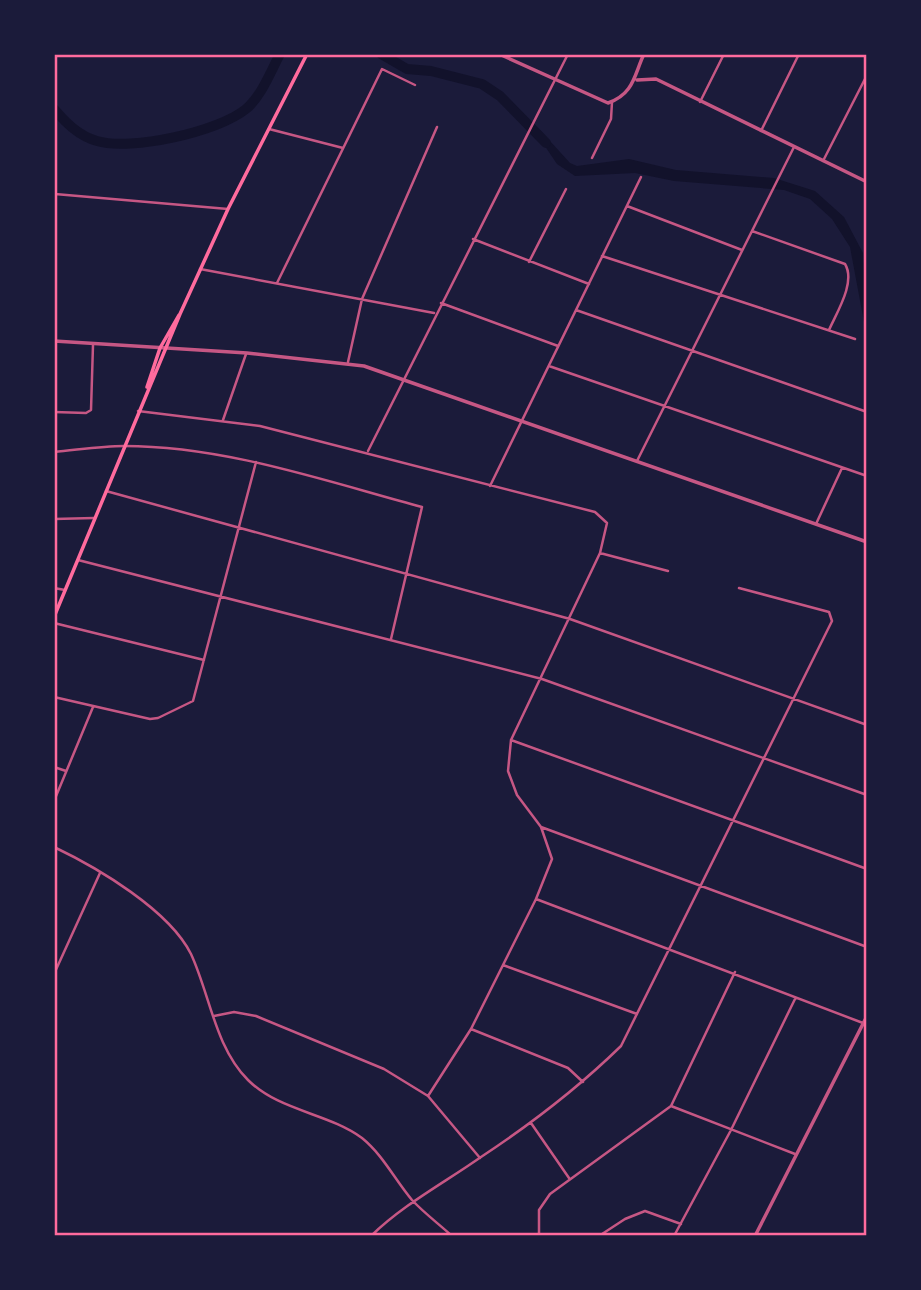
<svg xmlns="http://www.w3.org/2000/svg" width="921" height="1290" viewBox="0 0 921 1290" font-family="'Source Serif 4',serif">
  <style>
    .water { fill: #12122b }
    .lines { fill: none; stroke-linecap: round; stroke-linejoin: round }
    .river { stroke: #12122b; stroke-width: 10 }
    .minor { stroke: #c65784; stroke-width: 2.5 }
    .tertiary { stroke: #c65784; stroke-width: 3.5 }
    .secondary { stroke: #ff6b9d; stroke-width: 3.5 }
    .neatline { fill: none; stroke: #ff6b9d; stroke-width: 2.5 }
  </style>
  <rect width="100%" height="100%" fill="#1b1b3a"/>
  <path class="water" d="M540,130L570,163L577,166L629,159L676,170L774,178L815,191L844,217L863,253L867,338L850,247L832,219L810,199L784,190L674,181L635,173L575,176L557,164L536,133Z"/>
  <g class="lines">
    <path class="river" d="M381,54L407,69L431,71L482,84L500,96L546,143
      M54,109C66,123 79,136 97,141C131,151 218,132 246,109C261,97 271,71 280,54"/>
    <path class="minor" d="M700,102L724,54
      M269,129L343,148
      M761,131L799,54
      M592,158L611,119L612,102
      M823,161L867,75
      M54,190V197
      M55,194L228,209
      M627,206L742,250
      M752,231L845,264C856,282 837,312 829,330
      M473,239L589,284
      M602,256L855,339
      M529,262L566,189
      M200,269L434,313
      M277,283L382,69L415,85
      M441,303L558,346
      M576,310L867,412
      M348,362L362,299L437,127
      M549,366L867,476
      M138,411L260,426L595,512L607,523L600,553L511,740L508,771L517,795L541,827L552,859L536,899L471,1029L428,1096
      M54,412L86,413L91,410L93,345
      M223,420L246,354
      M368,451L568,54
      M54,452C77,450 101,446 124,446C225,446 325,481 422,507L391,639
      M637,461L794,147
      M490,486L641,177
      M106,491L570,619L867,725
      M54,519L94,518
      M816,524L842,468
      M600,553L668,571
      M78,560L542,679L867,795
      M54,588L65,590
      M54,623L204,660
      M54,697L150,719L158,718L193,701L256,462
      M511,740L867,869
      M54,767L66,771
      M54,801L93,707
      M541,827L867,947
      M54,847C98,868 169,910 191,954C210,995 215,1047 248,1080C279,1111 328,1113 362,1138C383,1155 395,1180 412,1200C424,1213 439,1224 452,1236
      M536,899L863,1023
      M503,965L637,1014
      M54,974L100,873
      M214,1016L234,1012L256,1016L384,1069L428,1096L480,1158
      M471,1029L568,1068L583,1082
      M671,1106L795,1154
      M531,1123L569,1178
      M371,1236C404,1204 444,1183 481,1157C531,1124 578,1088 621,1046L832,621L829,612L739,588
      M539,1236V1210L550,1194L671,1106L735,972
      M599,1236L625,1219L645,1211L681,1224
      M674,1236L731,1130L795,999"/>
    <path class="tertiary" d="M499,54L608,103C634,94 634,75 644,54
      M637,80L656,79L867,182
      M54,341L247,353L364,366L867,542
      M755,1236L867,1016"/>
    <path class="secondary" d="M147,387L160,348L179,315
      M54,617L180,314L228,209L307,54"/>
  </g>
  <rect width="921" height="1290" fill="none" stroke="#1b1b3a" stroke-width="112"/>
  <rect x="56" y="56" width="809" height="1178" class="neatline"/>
</svg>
